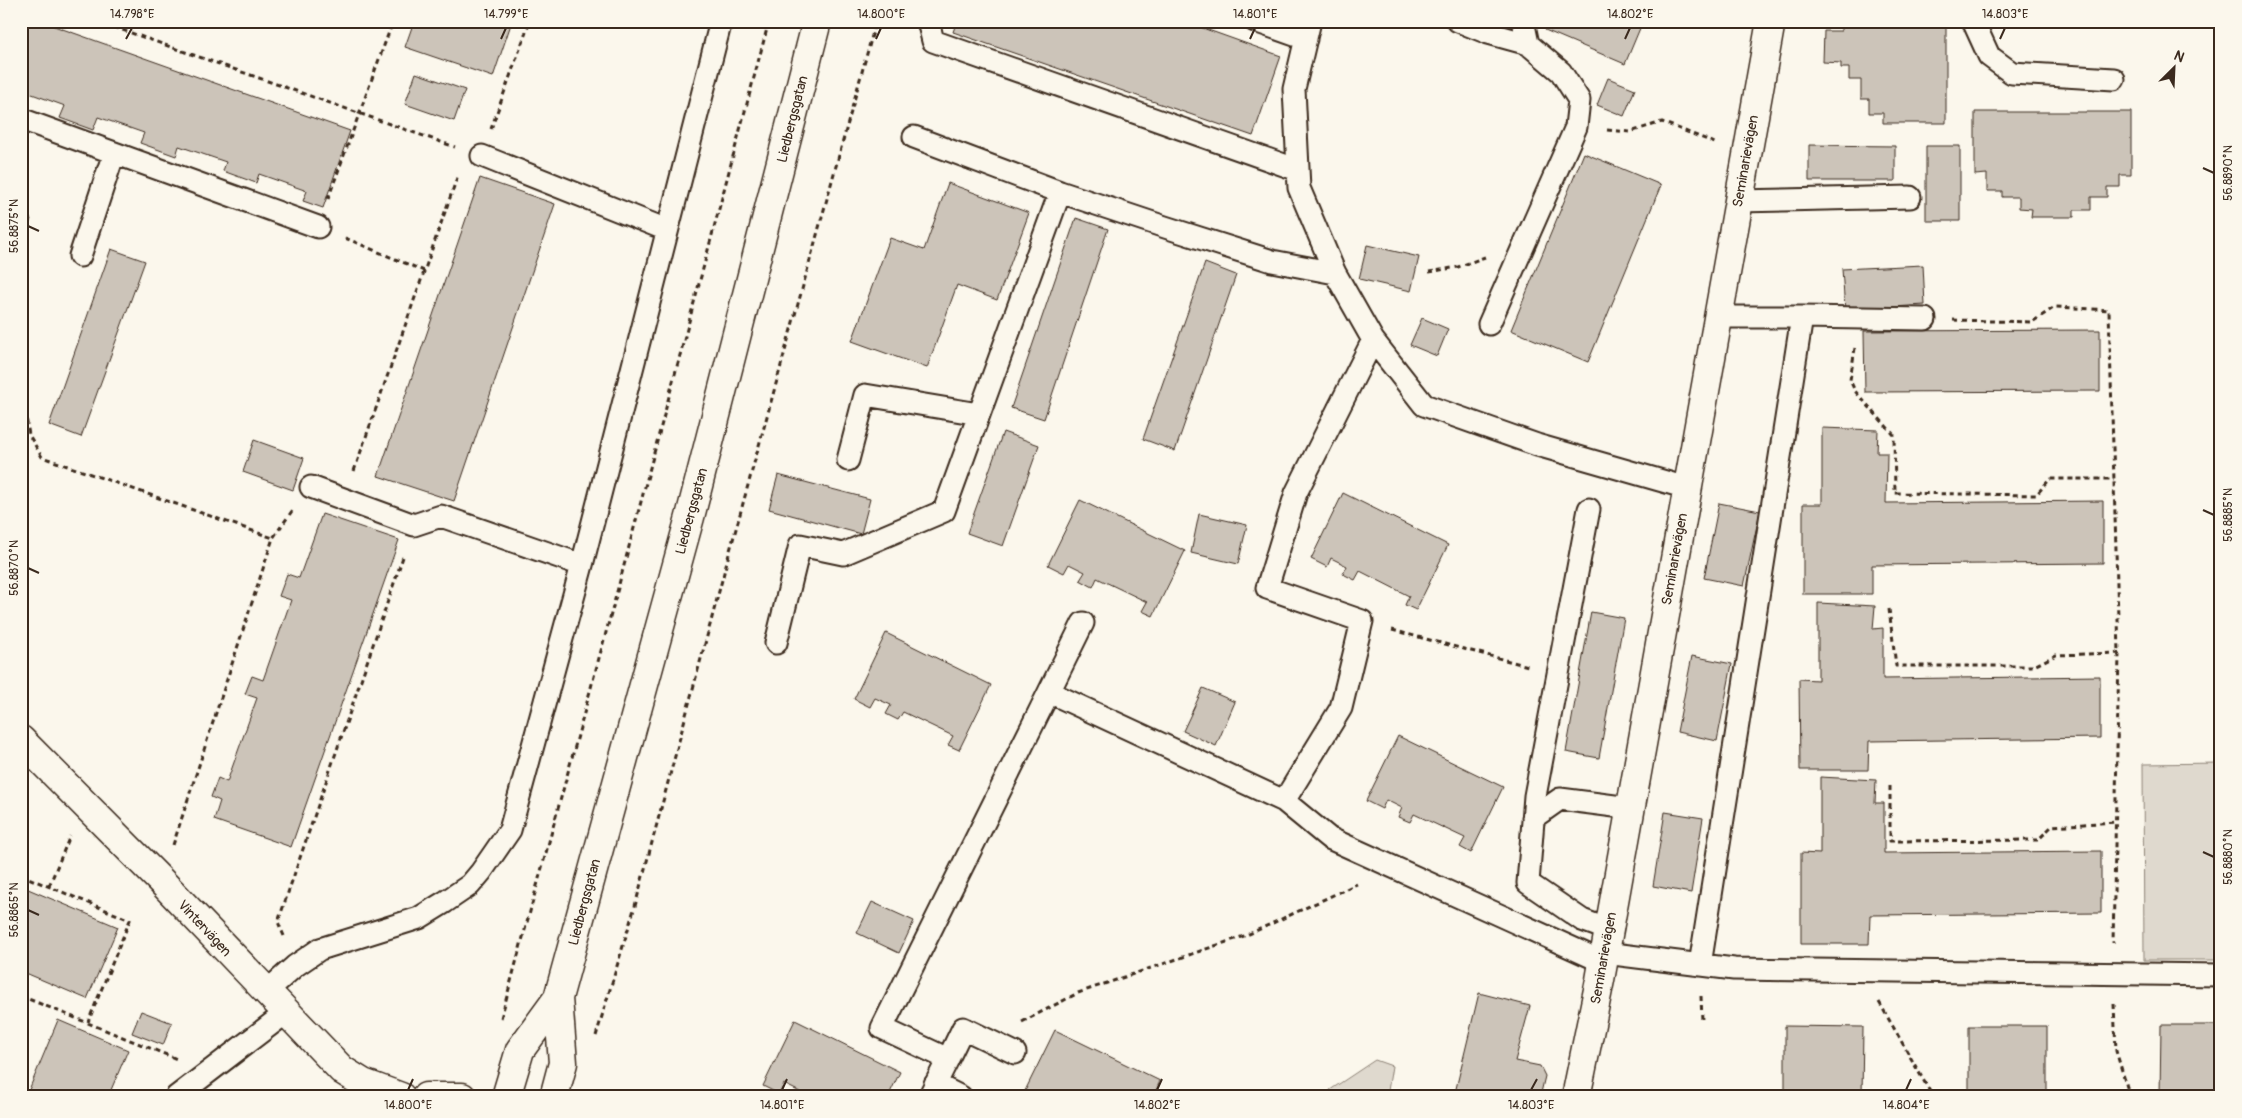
<svg xmlns="http://www.w3.org/2000/svg" width="2242" height="1118" viewBox="0 0 2242 1118" font-family="Pangolin,sans-serif">
  <style>
    .green { fill: #dfd9ce; stroke: #8d8276 }
    .building { fill: #ccc4b9; stroke: #3b2a1e }
    .lines { fill: none; stroke-linecap: round; stroke-linejoin: round }
    .lane-casing { stroke: #3b2a1e; stroke-width: 25 }
    .street-casing { stroke: #3b2a1e; stroke-width: 31 }
    .secondary-casing { stroke: #3b2a1e; stroke-width: 31 }
    .path { stroke: #3b2a1e; stroke-width: 3; stroke-dasharray: 5 4; stroke-linecap: butt }
    .lane { stroke: #fbf7ec; stroke-width: 21 }
    .street { stroke: #fbf7ec; stroke-width: 28 }
    .secondary { stroke: #fbf7ec; stroke-width: 28 }
    .ticks { fill: none; stroke: #3b2a1e; stroke-width: 2 }
    .labels { text-anchor: middle; stroke-width: 5; stroke-linejoin: round; paint-order: stroke }
    .street-label { font-size: 14px; fill: #3b2a1e; stroke: #fbf7ec }
    .neatline { fill: none; stroke: #3b2a1e; stroke-width: 2 }
    .ticks-label { font-size: 12px; text-anchor: middle; fill: #3b2a1e }
  </style>
  <rect width="100%" height="100%" fill="#fbf7ec"/>
  <filter id="ink" filterUnits="userSpaceOnUse"><feTurbulence type="fractalNoise" baseFrequency=".02" numOctaves="2"/><feDisplacementMap in="SourceGraphic" scale="10" xChannelSelector="R" yChannelSelector="G"/><feConvolveMatrix kernelMatrix="1 2 1 2 8 2 1 2 1" color-interpolation-filters="sRGB"/></filter>
  <g filter="url(#ink)">
    <path class="green" d="M2221,763V960H2144L2143,764Z
      M1375,1060L1392,1066L1387,1097H1329L1330,1090Z"/>
    <path class="building" d="M21,21H40L350,131L323,208L303,201L307,191L259,174L256,183L223,171L226,162L179,146L176,156L140,143L144,133L98,117L93,130L60,118L65,106L21,90Z
      M406,21H512L493,77L405,47L412,27L405,24Z
      M957,21H1183L1281,56L1253,136L953,32Z
      M1549,21H1643L1625,64L1545,30Z
      M1849,21H1946V123H1883V113H1869V99H1861V80H1849V68H1841V63L1823,62L1824,31H1841V24L1849,23Z
      M416,73L465,90L454,121L405,104Z
      M1608,78L1635,89L1624,116L1597,105Z
      M1975,112H2131V175H2120V187H2107V197H2091V210H2074V217H2031L2032,209L2019,208V197H2002V191H1987V174L1975,175Z
      M1809,145L1895,146V181H1809Z
      M1926,146H1960V221H1926Z
      M1584,153L1661,185L1588,362L1511,330Z
      M480,178L555,204L454,501L378,476Z
      M948,183L1029,213L997,300L957,285L927,368L852,341L890,238L924,250Z
      M21,216L31,219L21,248Z
      M1076,218L1108,229L1044,419L1011,408Z
      M1367,245L1419,257L1411,291L1359,279Z
      M111,249L145,261L81,437L49,425Z
      M1205,263L1236,275L1175,451L1143,439Z
      M1923,265L1925,305L1845,310L1842,269Z
      M1422,318L1448,329L1437,356L1410,345Z
      M2100,330V391L1865,392L1864,331Z
      M1822,428L1878,430L1877,453H1887L1886,503L2103,501V563L1872,565V594H1803V504H1822Z
      M1003,432L1039,445L1003,546L967,533Z
      M254,440L304,458L293,490L243,472Z
      M778,475L870,499L861,534L769,509Z
      M1343,493L1448,545L1416,610L1405,605L1409,596L1360,571L1355,580L1343,574L1347,566L1331,558L1327,567L1311,559Z
      M1080,500L1185,551L1153,616L1142,611L1147,602L1097,578L1093,587L1080,580L1085,572L1069,564L1064,573L1048,565Z
      M1719,503L1760,511L1744,586L1704,578Z
      M322,514L399,540L291,847L214,820L220,801L211,797L218,778L227,782L257,698L245,694L252,676L263,680L291,600L279,596L287,574L299,578Z
      M1199,514L1247,525L1238,564L1191,553Z
      M1818,603L1875,606L1873,629L1883,628V679L2100,676V738L1869,741L1868,770H1800L1799,679L1818,680Z
      M1591,612L1624,618L1599,758L1566,752Z
      M886,633L991,685L959,750L948,745L953,736L903,712L898,720L886,714L891,705L875,698L870,707L854,699Z
      M1692,656L1732,664L1717,741L1677,732Z
      M1203,688L1235,702L1216,746L1183,731Z
      M1398,736L1503,787L1471,853L1460,847L1465,838L1414,814L1410,822L1398,817L1402,808L1386,800L1382,809L1366,801Z
      M1820,777L1876,780L1875,803H1884V853L2101,851V913L1870,915L1869,944H1801V853L1820,854Z
      M1665,812L1703,818L1691,893L1653,886Z
      M21,886L118,927L87,999L21,971Z
      M872,902L914,921L899,953L857,933Z
      M1479,993L1530,1006L1515,1061L1540,1066L1545,1076L1540,1097H1454Z
      M141,1011L172,1023L163,1045L132,1033Z
      M58,1020L128,1050L108,1097H26Z
      M795,1020L900,1072L888,1097H798L800,1092L784,1084L779,1094L763,1086Z
      M2161,1025H2221V1097H2160Z
      M1785,1026L1863,1027L1862,1097H1785Z
      M1969,1026H2047V1097H1969Z
      M1055,1030L1160,1081L1153,1097L1023,1095Z"/>
    <g class="lines">
      <defs>
        <path id="lane" d="M928,21L933,41L1298,170
          M1255,21L1306,39
          M1310,21L1294,89L1299,188L1335,273L1373,340L1424,405L1537,445L1687,488
          M1458,21L1488,33L1528,44
          M1973,21L1989,56L2012,73L2114,79
          M21,119L318,227
          M914,137L1060,192L1165,227L1272,261L1335,273
          M482,156L667,230
          M1738,201L1910,197
          M80,256L114,153
          M1717,317H1802
          M1489,324L1576,127L1579,100L1561,72L1528,44L1524,25L1526,21
          M848,460L865,395L979,414
          M311,487L414,525L441,516L582,565
          M1589,509L1535,796L1528,883L1582,920L1609,930
          M1083,623L1049,692L1284,801L1329,838L1603,962
          M776,643L800,545L843,554L944,511L1060,192
          M1284,801L1341,708L1362,621L1267,588L1296,493L1373,340
          M1533,818L1560,799L1630,808
          M1605,953L1734,969L2221,975
          M1700,965L1802,317L1925,319
          M266,992L295,966L320,949L419,918L445,902L470,885L481,872L510,830L582,565L721,21
          M948,1059L963,1028L1015,1053
          M935,1084L961,1097
          M176,1097L287,1012
          M929,1097L948,1059L882,1028L1049,692"/>
        <path id="street" d="M21,740L161,881L342,1070L363,1083L401,1097
          M426,1097H462
          M1576,1097L1600,980L1771,21"/>
        <path id="secondary" d="M506,1097L520,1050L558,998
          M554,1097L563,1063L558,998L690,517L817,21"/>
      </defs>
      <use href="#lane" class="lane-casing"/>
      <use href="#street" class="street-casing"/>
      <use href="#secondary" class="secondary-casing"/>
      <path class="path" d="M97,21L455,147
        M2219,21L2221,72
        M491,129L530,21
        M1607,130L1630,132L1662,122L1715,143
        M328,199L393,21
        M345,238L424,271
        M1429,272L1458,267L1485,257
        M1953,320L2032,322L2055,307L2109,310L2119,653L2113,943
        M1855,348L1850,380L1855,391L1894,435L1895,493L2036,495L2050,479H2114
        M25,411L29,435L42,457L273,538
        M354,471L458,175
        M1889,609L1896,666H2034L2056,655L2119,653
        M1392,630L1528,666
        M1890,786V841L2038,840L2052,826L2116,822
        M173,845L273,538L292,511
        M21,875L130,920L88,1022
        M49,886L70,836
        M284,936L278,922L404,554
        M21,996L177,1059
        M1701,996L1702,1021
        M1879,1002L1933,1097
        M2114,1004L2116,1051L2130,1097
        M501,1018L614,603L769,21
        M1022,1022L1078,993L1247,935L1357,884
        M596,1036L635,906L726,565L876,21"/>
      <use href="#lane" class="lane"/>
      <use href="#street" class="street"/>
      <use href="#secondary" class="secondary"/>
    </g>
  </g>
  <path class="ticks" d="M126,39L132,28M501,39L506,28M876,39L881,28M1250,39L1255,28M1625,39L1630,28M2000,39L2005,28M2203,168L2214,173M28,226L39,231M2203,510L2214,515M28,568L39,573M2203,852L2214,857M28,910L39,915M408,1090L413,1079M782,1090L787,1079M1157,1090L1162,1079M1531,1090L1537,1079M1906,1090L1911,1079"/>
  <g class="labels">
    <g class="street-label">
      <text transform="translate(792 119) rotate(-76)" y="5">Liedbergsgatan</text>
      <text transform="translate(1745 161) rotate(-80)" y="5">Seminarievägen</text>
      <text transform="translate(691 511) rotate(-75)" y="5">Liedbergsgatan</text>
      <text transform="translate(1674 559) rotate(-80)" y="5">Seminarievägen</text>
      <text transform="translate(584 902) rotate(-75)" y="5">Liedbergsgatan</text>
      <text transform="translate(205 928) rotate(47)" y="5">Vintervägen</text>
      <text transform="translate(1603 958) rotate(-80)" y="5">Seminarievägen</text>
    </g>
  </g>
  <rect width="2242" height="1118" fill="none" stroke="#fbf7ec" stroke-width="55"/>
  <g transform="translate(2174 68) rotate(24)" stroke="#fbf7ec" stroke-width="4" paint-order="stroke">
  <path d="M0-4L9 19L0 12L-9 19Z" fill="#3b2a1e"/>
  <text y="-8" font-size="14" font-weight="bold" text-anchor="middle" fill="#3b2a1e">N</text>
  </g>
  <rect x="28" y="28" width="2186" height="1062" class="neatline"/>
  <g class="ticks-label">
    <text x="132" y="18">14.798°E</text>
    <text x="506" y="18">14.799°E</text>
    <text x="881" y="18">14.800°E</text>
    <text x="1255" y="18">14.801°E</text>
    <text x="1630" y="18">14.802°E</text>
    <text x="2005" y="18">14.803°E</text>
    <text transform="translate(2228 173) rotate(-90)" y="4">56.8890°N</text>
    <text transform="translate(14 226) rotate(-90)" y="4">56.8875°N</text>
    <text transform="translate(2228 515) rotate(-90)" y="4">56.8885°N</text>
    <text transform="translate(14 568) rotate(-90)" y="4">56.8870°N</text>
    <text transform="translate(2228 857) rotate(-90)" y="4">56.8880°N</text>
    <text transform="translate(14 910) rotate(-90)" y="4">56.8865°N</text>
    <text x="408" y="1109">14.800°E</text>
    <text x="782" y="1109">14.801°E</text>
    <text x="1157" y="1109">14.802°E</text>
    <text x="1531" y="1109">14.803°E</text>
    <text x="1906" y="1109">14.804°E</text>
  </g>
</svg>
